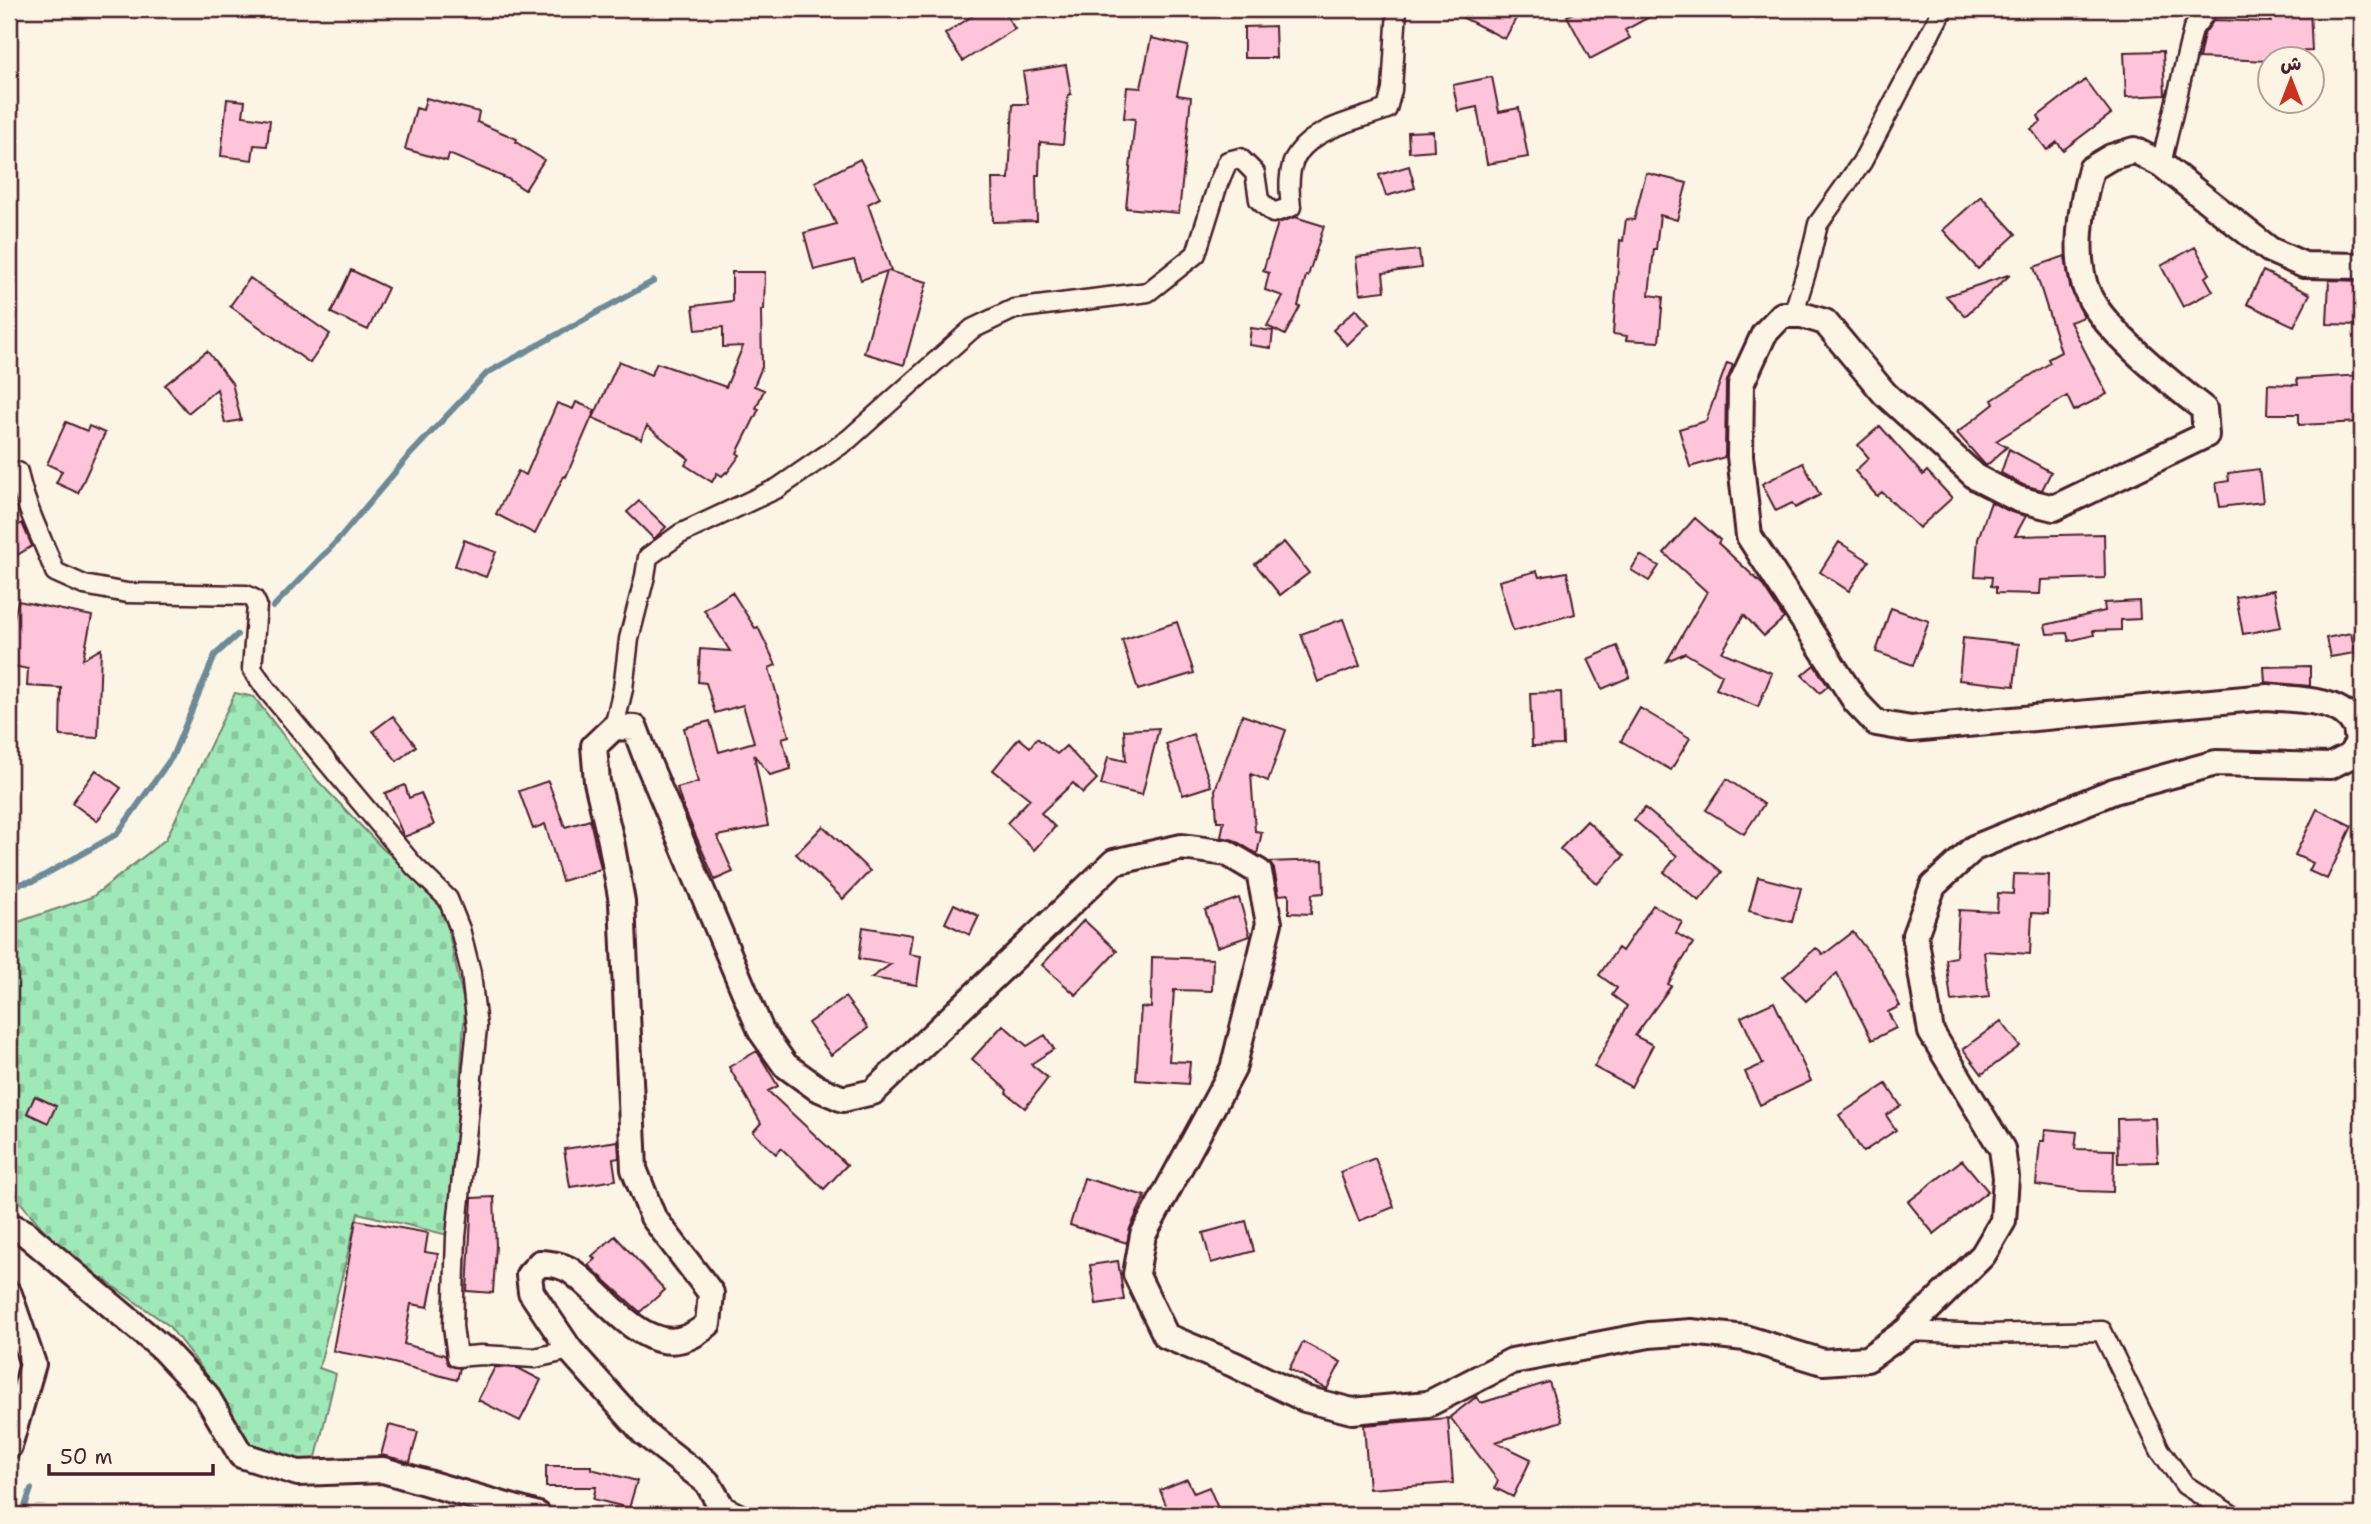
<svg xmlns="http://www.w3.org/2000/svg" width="2371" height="1524" viewBox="0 0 2371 1524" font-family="'Shantell Sans','Playpen Sans Arabic',sans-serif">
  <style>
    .cemetery { fill: url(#cemetery-stones); stroke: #748472; stroke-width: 2 }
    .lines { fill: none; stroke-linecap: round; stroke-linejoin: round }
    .stream { stroke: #6c8a98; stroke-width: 6 }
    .building { fill: #fdc4da; stroke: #4a1f2b; stroke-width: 2 }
    .street-casing { stroke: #4a1f2b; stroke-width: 23 }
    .secondary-casing { stroke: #4a1f2b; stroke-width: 30 }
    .street { stroke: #fcf5e5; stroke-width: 18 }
    .secondary { stroke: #fcf5e5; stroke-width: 24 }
  </style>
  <defs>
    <pattern id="cemetery-stones" width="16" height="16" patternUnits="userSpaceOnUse" patternTransform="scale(1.75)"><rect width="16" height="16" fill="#9fe9b8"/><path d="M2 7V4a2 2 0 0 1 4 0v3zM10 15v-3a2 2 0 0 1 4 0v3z" fill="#8ac79e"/></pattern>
  </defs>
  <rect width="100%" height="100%" fill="#fcf5e5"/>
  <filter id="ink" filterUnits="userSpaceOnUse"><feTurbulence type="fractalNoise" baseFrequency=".0143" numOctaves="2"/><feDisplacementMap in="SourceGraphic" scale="14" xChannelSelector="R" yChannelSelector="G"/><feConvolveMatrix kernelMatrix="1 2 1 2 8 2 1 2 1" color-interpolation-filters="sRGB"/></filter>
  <g filter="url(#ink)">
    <path class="cemetery" d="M235,693L254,697L318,781L384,850L434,890L445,915L465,1008L454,1168L456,1237L358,1213L319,1368L336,1374L313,1470L250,1445L204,1371L168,1325L59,1248L9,1189V925L92,897L166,839Z"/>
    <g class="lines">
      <path class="stream" d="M273,607L337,541L407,458L487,373L654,281
        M9,886L34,881L117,834L172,757L215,655L237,635
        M22,1515L31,1489"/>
    </g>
    <path class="building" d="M983,9H1002L1015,29L963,61L945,34Z
      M1446,9H1521L1505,39Z
      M1581,9H1664L1625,30L1630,38L1590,59L1567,16Z
      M2270,9H2310L2312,51L2270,53V61L2199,58L2204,34L2214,20L2271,22Z
      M1275,26L1276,58H1244V27Z
      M1151,38L1188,46L1177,95L1191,97L1179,213L1126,208L1135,119L1124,118L1127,87L1141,88Z
      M2163,51L2165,95L2126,97L2124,52Z
      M1066,65L1071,94L1068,95L1063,144L1040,142L1039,175H1036L1037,221L993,222L992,179H1009L1013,104H1028L1023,72Z
      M1492,77L1499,112L1519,108L1528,157L1487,164L1477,107L1458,111L1453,85Z
      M2085,80L2111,114L2063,150L2057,142L2047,150L2031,129L2041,122L2038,116Z
      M426,98L479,112L477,122L517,139L516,142L544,160L525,190L508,179L449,154L447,161L405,149L416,108L423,110Z
      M227,99L245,101L243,116L270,120L267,146L254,145L252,160L221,156Z
      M1433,131L1434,150L1409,152L1408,132Z
      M860,159L880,198L868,204L891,270L888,271L927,282L904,365L864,353L887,271L861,280L854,260L814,270L804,233L836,224L815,182Z
      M1409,166L1415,188L1386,196L1379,175Z
      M1646,173L1687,183L1677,220L1660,215L1656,249H1654L1649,295L1663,297L1659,342L1626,340L1627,336L1613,334L1620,240L1623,241L1626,219L1634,220Z
      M1981,196L2016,234L1978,269L1943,230Z
      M1295,217L1324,226L1308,276H1306L1298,306L1300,307L1285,335L1267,326L1283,296L1265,290L1269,273L1263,271L1278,223Z
      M2195,247L2210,274L2205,277L2213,291L2183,307L2161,266Z
      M1419,250L1421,268L1383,273L1385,291L1360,294L1356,257Z
      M2065,256L2070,287L2084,317L2070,322L2107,394L2074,411L2067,396L1996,441L2007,447L1986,466L1957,433L1994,404L1992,400L2050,363L2048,359L2061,352L2034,267Z
      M351,270L388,288L368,330L331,313Z
      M2263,271L2310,294L2294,326L2247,304Z
      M732,272H765L764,310H761L762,367L754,386L764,390L756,408L759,409L737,453L740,455L727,473L726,472L722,476L717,473L712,482L685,465L689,459L647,426L641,439L593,418L619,361L651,375L657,363L726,387L743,346L723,347V327L696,330L693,306L732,301Z
      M2011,274L1965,316L1946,296Z
      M250,278L330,334L310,363L230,306Z
      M2329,280L2362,281V310H2359V325L2327,324Z
      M1356,309L1369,324L1347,345L1333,330Z
      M1251,328L1273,331L1271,348L1249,345Z
      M207,351L232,383L241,420L225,423L217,389L188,413L165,385Z
      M1727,363L1733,365L1726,384L1725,457L1690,467L1679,429L1706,421Z
      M2362,375V422L2299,425V414H2267L2268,384L2298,385L2297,379Z
      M576,402L595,410L566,477L564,476L535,534L496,514L518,471L526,475L557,403L573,409Z
      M66,422L87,431L89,426L105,433L78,493L56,483L62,471L47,464Z
      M1880,426L1923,475L1927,471L1952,498L1919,528L1882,492L1877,496L1855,471L1869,458L1858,445Z
      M2009,449L2051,472L2042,490L2023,485L2001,473Z
      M1803,463L1820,495L1795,508L1792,503L1776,511L1762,484Z
      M2259,469L2263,502L2220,507L2216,483L2229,481L2228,473Z
      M639,501L666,527L654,539L627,512Z
      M1991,502L2011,512L2026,516L2015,536L2104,534L2105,578L2041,580L2040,594L1996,593V587L1991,586L1992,577L1975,576L1978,539Z
      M1695,518L1720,540L1718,543L1761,583L1784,618L1764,636L1744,615L1722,652L1772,673L1758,707L1716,689L1722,675L1685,653L1667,661L1707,592L1664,553Z
      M22,523L32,546L9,560V531Z
      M464,540L496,552L486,577L455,566Z
      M1284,542L1309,573L1280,595L1255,564Z
      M1839,542L1869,561L1849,591L1820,572Z
      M1640,555L1659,566L1649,581L1631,570Z
      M1537,571L1539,577L1567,572L1575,614L1513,631L1499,581Z
      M2274,590L2281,627L2243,634L2236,597Z
      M732,592L755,628L758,627L776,665L769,668L789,736L782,738L791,769L770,775L754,755L768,826L717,836L733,872L715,880L682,804L677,788L698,782L684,728L710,721L719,752L754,742L743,705L715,713L706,683L698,682L700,649L730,651L704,610Z
      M18,601L92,616L83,659L101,649L98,738L60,736L61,688L27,686L28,669L9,665L12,635H10Z
      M2139,601L2140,619L2121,620V630L2093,631L2094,635L2069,641L2067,633L2047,634L2045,625L2105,611L2104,603Z
      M1891,608L1929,621L1913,665L1876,652Z
      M1343,619L1360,666L1318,682L1301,634Z
      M1177,622L1194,673L1138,690L1122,640Z
      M2351,633L2355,653L2330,657L2326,638Z
      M1963,638L2019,644L2014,686L1959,680Z
      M1617,646L1630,677L1602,689L1588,659Z
      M1814,665L1828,686L1820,693L1802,675Z
      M2310,666V686L2265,682L2264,667Z
      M1561,692L1563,745L1532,746L1530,693Z
      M1640,708L1690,738L1671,770L1621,741Z
      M1242,715L1286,730L1268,781L1251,774L1255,831L1262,832L1257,854L1234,840L1221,837L1224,821H1217L1215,790Z
      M393,716L416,746L397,761L373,731Z
      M1159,728L1142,795L1101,785L1108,757L1126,761L1124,730Z
      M1193,734L1211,786L1183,795L1166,744Z
      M1019,738L1030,747L1037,738L1057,754L1066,746L1097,779L1083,793L1073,783L1041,813L1055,827L1034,850L1007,823L1030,799L993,770Z
      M96,770L121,788L97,821L72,803Z
      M1727,779L1764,804L1744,834L1706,810Z
      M548,781L565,827L590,820L601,869L562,881L545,824L533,829L519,791Z
      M405,785L409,798L421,793L434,825L404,837L385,793Z
      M1645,808L1722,872L1699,901L1664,872L1677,856L1634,820Z
      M2317,809L2352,826L2327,879L2309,871L2313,863L2295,855Z
      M1587,821L1624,856L1597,884L1560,849Z
      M823,826L870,871L843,899L796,854Z
      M1323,860L1324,893L1312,894L1311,914L1289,913V894L1279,895L1274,869L1269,862Z
      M2014,874L2049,875L2048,914L2032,913L2030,954L1984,951L1989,997L1951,1001L1946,959L1956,957L1959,910L1997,912L1998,893L2013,894Z
      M1758,877L1801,888L1792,922L1749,911Z
      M1239,898L1250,936L1217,947L1205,910Z
      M954,904L979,916L970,935L945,923Z
      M1653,905L1682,922L1676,933L1693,943L1668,984L1671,986L1635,1036L1653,1045L1631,1087L1594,1067L1627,1006L1612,995L1617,988L1599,975L1618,948L1622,951Z
      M1084,920L1117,951L1076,995L1042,965Z
      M863,927L912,935L909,954L921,956L917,985L871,978L891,964L859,959Z
      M1853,932L1880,967L1900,1006L1888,1012L1896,1028L1872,1040L1837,973L1806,1001L1783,977L1816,948L1823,955Z
      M1152,957L1213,959L1212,991L1174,990L1169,1061L1190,1062L1188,1084L1136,1080L1141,1007L1151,1008Z
      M845,997L868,1028L831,1055L808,1023Z
      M1774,1002L1811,1081L1760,1105L1745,1072L1763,1064L1741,1017Z
      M2001,1021L2020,1046L1982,1074L1963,1049Z
      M1003,1025L1027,1046L1045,1035L1054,1049L1031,1064L1048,1078L1025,1108L1006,1093L1007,1090L972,1059Z
      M757,1051L778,1086L768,1091L847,1165L824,1189L781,1148L776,1154L753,1132L761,1123L729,1067Z
      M1886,1084L1901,1106L1886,1115L1896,1130L1863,1152L1839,1115Z
      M35,1096L56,1106L48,1123L27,1113Z
      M2156,1118L2158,1162L2118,1163L2117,1119Z
      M2045,1129L2077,1132L2075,1149L2114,1150L2113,1192L2081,1191L2036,1185L2040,1141H2044Z
      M618,1141L619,1158L613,1159L616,1180L570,1187L564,1149Z
      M1375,1158L1394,1207L1359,1221L1340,1172Z
      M1962,1160L1988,1191L1934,1234L1908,1202Z
      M1084,1178L1145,1196L1130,1228L1127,1243L1070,1225Z
      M494,1197L496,1246L493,1293L467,1291L472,1198Z
      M356,1220L428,1233L425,1252L438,1254L428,1307L411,1304L404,1344L445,1355L448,1364L460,1368L457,1380L382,1360L333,1351Z
      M1246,1221L1254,1251L1211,1263L1203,1233Z
      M615,1236L665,1290L640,1312L588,1265L595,1259L592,1256Z
      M1118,1261L1124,1300L1096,1304L1090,1265Z
      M1303,1342L1341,1362L1327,1389L1289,1369Z
      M495,1367L518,1368L541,1380L520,1421L478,1400Z
      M1549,1382L1562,1421L1496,1442L1531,1459L1513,1497L1495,1488L1498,1481L1450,1417L1476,1397L1481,1403Z
      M1448,1418L1453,1483L1369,1489L1364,1425Z
      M389,1425L418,1432L410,1462L381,1455Z
      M546,1466H591V1469L637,1481L629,1508L593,1499L596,1487H546Z
      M1187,1479L1194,1493L1209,1487L1221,1515H1170L1160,1490Z"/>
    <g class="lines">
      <defs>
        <path id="street" d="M2161,164L2193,29L2208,9
          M1793,315L1808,266L1818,224L1862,162L1943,9
          M18,472C25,507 42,538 55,572L84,585L127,593L246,595L254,599L257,605L252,669L267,690L414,866L448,899L460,929L471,973L477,1027L456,1237L453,1326L457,1357L481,1355L535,1358L570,1350
          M614,727L623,689L629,639L645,576L648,557L680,534L778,488L849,439L972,329L1014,309L1148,292L1196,254L1218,184L1228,161L1240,158L1255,173L1259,200L1273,213L1291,207C1289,191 1287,167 1298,153C1317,127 1358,120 1387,109L1392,90L1397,9
          M1906,1331L1989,1334L2102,1331L2160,1450L2185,1485L2232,1515
          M720,1504L743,1515"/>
        <path id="secondary" d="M9,1225L24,1232L162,1348L206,1395L241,1455L298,1473L383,1470L538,1515
          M9,1294L33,1364L9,1446
          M718,1515L720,1504L707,1482L644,1433L570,1350L531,1292L529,1275L540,1263C553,1264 565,1265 575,1274C614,1304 655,1372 708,1324L711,1293L653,1217L634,1169L622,902L611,841L597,782L594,746L614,727L635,728L649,765L761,1031L785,1065L817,1088L843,1099L873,1092L1114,862L1182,847L1227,853L1259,872L1269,923L1233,1069L1143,1235L1136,1274L1166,1336L1233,1364L1305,1399L1352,1411L1428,1404L1512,1361L1649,1335L1691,1332L1745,1338L1823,1362L1867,1359L1906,1331L1983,1255L2003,1221L2006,1177L2002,1149L1931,1032L1915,935L1933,886L1974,848L2114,791L2216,763L2330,766L2350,756L2358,742C2357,738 2357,730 2355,726C2341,697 2294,700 2267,697L1911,729L1876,723L1856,702L1749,536L1740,456L1741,384L1764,334L1782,315H1802L1825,322L1885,394L1977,478L2018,499L2054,508L2206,435L2204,409C2173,385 2105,330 2089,296C2072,261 2081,205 2091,169L2111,157L2134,150L2161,164L2270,250L2304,265L2362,266"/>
      </defs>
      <use href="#street" class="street-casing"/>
      <use href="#secondary" class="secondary-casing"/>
      <use href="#street" class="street"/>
      <use href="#secondary" class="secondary"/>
    </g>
  </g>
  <rect width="2371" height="1524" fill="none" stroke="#fcf5e5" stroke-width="35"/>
  <rect x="18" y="18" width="2336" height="1489" fill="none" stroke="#4a1f2b" stroke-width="2.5" filter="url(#ink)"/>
  <g transform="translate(2291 80)"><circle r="33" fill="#fcf5e5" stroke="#b59f9b" stroke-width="2"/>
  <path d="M0-5L12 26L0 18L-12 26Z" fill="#c8321e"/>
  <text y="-10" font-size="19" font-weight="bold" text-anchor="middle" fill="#4a1f2b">ش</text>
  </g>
  <path d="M49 1464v10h164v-10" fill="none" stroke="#4a1f2b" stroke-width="3.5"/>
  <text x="60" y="1464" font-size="21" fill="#4a1f2b" stroke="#fcf5e5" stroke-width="5" paint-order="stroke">50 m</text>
</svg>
